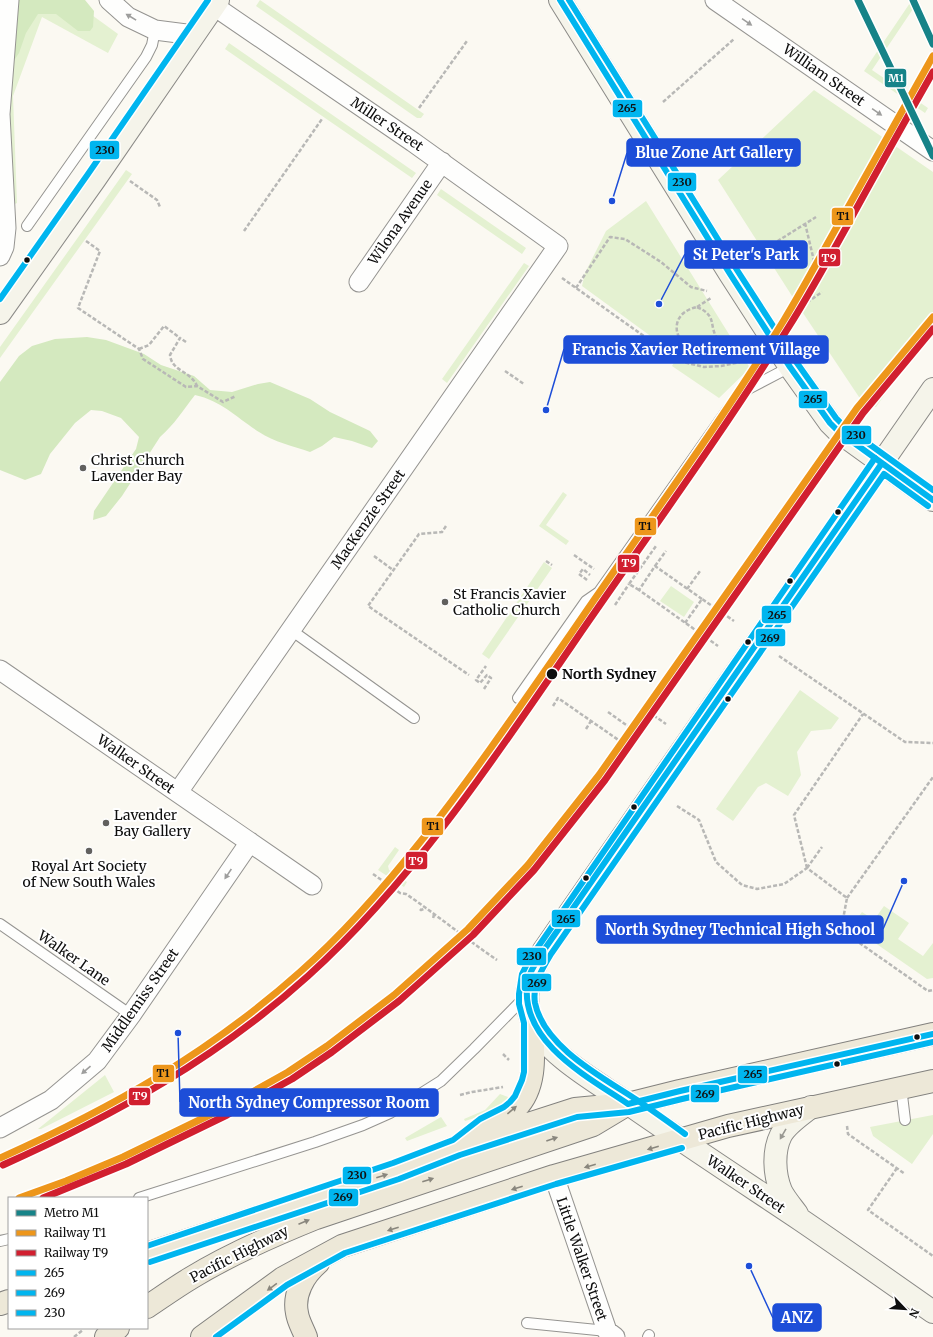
<svg xmlns="http://www.w3.org/2000/svg" width="933" height="1337" viewBox="0 0 933 1337" font-family="Merriweather,serif">
  <style>
    .green { fill: #e4f1d1 }
    .forest { fill: #d4e9bf }
    .lines { fill: none; stroke-linecap: round; stroke-linejoin: round }
    .lane-casing { stroke: #959491; stroke-width: 12 }
    .street-casing { stroke: #959491; stroke-width: 21 }
    .secondary-casing { stroke: #8b8a87; stroke-width: 24 }
    .primary-casing { stroke: #82817e; stroke-width: 24 }
    .path { stroke: #b8b8b6; stroke-width: 2.5; stroke-dasharray: 4 2; stroke-linecap: butt }
    .lane { stroke: #fefefd; stroke-width: 10 }
    .street { stroke: #fefefd; stroke-width: 19 }
    .secondary { stroke: #f5f4ea; stroke-width: 22 }
    .primary { stroke: #ede8d8; stroke-width: 22 }
    .bus-1-casing { stroke: #fff; stroke-width: 9 }
    .bus-2-casing { stroke: #fff; stroke-width: 9 }
    .bus-3-casing { stroke: #fff; stroke-width: 9 }
    .bus-1 { stroke: #00b5ef; stroke-width: 6 }
    .bus-2 { stroke: #00b5ef; stroke-width: 6 }
    .bus-3 { stroke: #00b5ef; stroke-width: 6 }
    .rail-1-casing { stroke: #fff; stroke-width: 10 }
    .rail-2-casing { stroke: #fff; stroke-width: 10 }
    .rail-1 { stroke: #ed961b; stroke-width: 7 }
    .rail-2 { stroke: #d11f2f; stroke-width: 7 }
    .metro-1-casing { stroke: #fff; stroke-width: 10 }
    .metro-1 { stroke: #168388; stroke-width: 7 }
    .oneway { fill: #9e9e9d }
    .oneway2 { fill: #89867d }
    .oneway3 { fill: #999892 }
    .bus-dot { fill: #0e0e0e; stroke: #fff; stroke-width: 1.5 }
    .poi-dot { fill: #61605e; stroke: #fff; stroke-width: 1.5 }
    .labels { text-anchor: middle; stroke-width: 4; stroke-linejoin: round; paint-order: stroke }
    .street-label { font-size: 14px; fill: #0e0e0e; stroke: #fff }
    .poi-label { font-size: 14px; fill: #0e0e0e; stroke: #fff; text-anchor: start }
    .stop-label { font-size: 14px; font-weight: bold; fill: #0e0e0e; stroke: #fff; text-anchor: start }
    .leader { fill: none; stroke: #1d4ed8; stroke-width: 1.5 }
    .callout-dot { fill: #1d4ed8; stroke: #fff; stroke-width: 1.5 }
    .callout { fill: #1d4ed8; stroke: #1d4ed8; stroke-width: 1.5 }
    .callout-label { font-size: 15px; text-anchor: middle; font-weight: bold; fill: #fff }
    .line-badge { stroke: #fff; stroke-width: 1.5 }
    .badge-label { font-size: 11px; text-anchor: middle; font-weight: bold; fill: #fff }
    .pale-badge-label { font-size: 11px; text-anchor: middle; font-weight: bold; fill: #111 }
  </style>
  <rect width="100%" height="100%" fill="#fbf9f2"/>
  <path class="green" d="M0,0L85,10L118,34L108,53L42,17L13,96L17,203L0,211Z
    M260,0L424,114L421,118H417L256,6Z
    M912,0H919L872,70L928,108L925,113L864,71Z
    M229,43L416,173L412,178L225,49Z
    M814,90L933,172V327L876,407L865,406L799,307L718,180Z
    M126,170L132,174L0,358V347Z
    M441,189L526,248L522,254L437,195Z
    M646,201L750,368L719,398L672,366L678,356L582,286L585,273L606,231Z
    M524,263L529,266L447,383L442,379Z
    M563,492L567,495L546,525L569,541L566,545L539,526Z
    M544,562L552,568L489,659L482,654Z
    M671,586L694,602L684,617L660,601Z
    M800,690L839,718L831,729L811,731L797,752L801,775L788,796L766,783L758,787L733,821L716,809Z
    M395,847L399,850L388,866L389,870L407,882L404,887L378,870Z
    M884,906L909,923L898,939L923,956L933,943V978L927,979L855,929L854,923L862,912L874,920Z
    M105,1075L114,1092L41,1129H38Z
    M500,1094L511,1098C497,1111 483,1115 465,1121L464,1119L485,1110Z
    M933,1115V1134L912,1164L873,1136L870,1127Z
    M441,1117L447,1126L407,1141L405,1138Z"/>
  <path class="forest" d="M0,0H85L94,11L93,27L90,31H78L56,14H38L26,33L19,53L11,65Z
    M87,337L106,340L144,354L161,365L194,376L210,390L232,392L258,384L270,382L310,399L330,412L370,431L378,441L372,448L352,441L334,437L322,446L310,452C293,446 274,442 259,432C237,418 222,401 195,395C184,409 174,425 160,437L122,496L106,516L93,520L94,511L136,449L139,437L121,418L102,411L91,410L75,423L50,454L41,474L25,480L0,470V382L19,356L32,346L55,339Z"/>
  <g class="lines">
    <defs>
      <path id="lane" d="M27,226L146,57L152,45L155,30
        M291,630L414,718
        M518,698L586,601L599,592L728,409L748,389L790,367
        M0,924L131,1015
        M901,1087L905,1120
        M139,1198L315,1142L363,1125L390,1113L441,1081L474,1049L525,997
        M0,1241L9,1239
        M527,1323L607,1331
        M648,1337L649,1335"/>
      <path id="street" d="M109,0L128,17L155,30L194,35
        M715,0L933,151
        M0,256L4,247L6,228L0,114L9,0
        M359,282L442,162
        M0,670L312,885
        M178,792L558,246L413,142L214,6
        M0,1128L51,1100L97,1061L131,1015L250,842
        M554,1176L607,1331L615,1337"/>
      <path id="secondary" d="M560,0L730,274L790,367L830,423L839,432L933,500
        M0,313L95,179L218,0
        M933,389L544,950C530,973 521,994 532,1021C546,1055 600,1084 630,1105C686,1144 744,1182 801,1220C845,1250 889,1281 933,1312
        M797,1214C792,1207 785,1199 781,1191C774,1174 773,1151 781,1135C787,1124 801,1115 811,1107"/>
      <path id="primary" d="M477,1132C489,1123 505,1119 516,1108C538,1086 533,1050 532,1022
        M147,1254L396,1171L457,1147L575,1109L628,1104L680,1091L933,1034
        M0,1304L9,1301
        M147,1307C162,1297 176,1287 191,1278C230,1254 274,1235 316,1218L593,1125L623,1107
        M106,1337L118,1328
        M202,1337L283,1278L342,1246L554,1176L728,1126L933,1081
        M306,1337C303,1329 298,1321 297,1313C293,1294 304,1275 318,1263"/>
    </defs>
    <use href="#lane" class="lane-casing"/>
    <use href="#street" class="street-casing"/>
    <use href="#secondary" class="secondary-casing"/>
    <use href="#primary" class="primary-casing"/>
    <path class="path" d="M663,102L734,39
      M419,108L467,41
      M130,181L157,200L160,207
      M805,223L814,261L816,280L809,301L822,292
      M244,231L322,119
      M86,241L100,251L78,308L139,349L143,359L186,387L197,386L223,402L236,396
      M757,254L816,217
      M562,278L679,361L704,367L721,366L750,360
      M576,288L610,237L625,239L661,262L691,287L707,291
      M697,307C718,316 708,325 718,340C725,350 739,355 750,360C729,357 672,355 677,324C679,314 688,309 697,307Z
      M697,307L711,298
      M793,311L809,301
      M186,342L180,338L170,355C172,372 190,370 197,386
      M139,349L149,345L164,326L180,338
      M505,371L524,384
      M446,526L442,532L419,534L368,606L469,675
      M574,555L594,569
      M374,556L393,570
      M546,561L552,565
      M655,566L666,551
      M587,580L579,574L583,569L590,575
      M687,589L700,571
      M639,590L629,584L656,546
      M702,599L655,566L639,590L718,646
      M615,605L629,584
      M718,610L730,592
      M685,623L702,599L734,621
      M779,656L905,742L933,743
      M484,689L491,678L487,675L480,683L476,680L486,666
      M553,706L558,698L630,748L653,715L666,724
      M608,712L639,734
      M586,729L591,721
      M677,806L699,820L716,862L742,885L757,889L784,884L807,868L847,898L841,930L928,991L933,990
      M807,868L794,815L863,714
      M807,868L822,847
      M373,874L400,893L406,894C437,915 466,939 497,960
      M847,898L933,777
      M420,909L421,910L426,908
      M434,914L433,919H434
      M503,1054L509,1060
      M460,1095L472,1092L503,1087
      M847,1126L848,1134L905,1174
      M897,1168L868,1210L933,1256
      M74,1337L83,1330"/>
    <use href="#lane" class="lane"/>
    <use href="#street" class="street"/>
    <use href="#secondary" class="secondary"/>
    <use href="#primary" class="primary"/>
    <defs>
      <path id="bus-1" d="M560,0L730,274L790,367L830,423L839,432L933,500
        M882,463L544,950C537,961 528,973 527,986C522,1043 588,1077 628,1104L680,1091L933,1034"/>
      <path id="bus-2" d="M685,1134C669,1122 653,1111 637,1100C602,1077 544,1047 535,1003C532,985 542,969 551,954L884,474L928,506
        M150,1262L399,1179L460,1155L577,1117L629,1112L682,1099L933,1042
        M216,1337L287,1285L345,1253L556,1184L682,1148"/>
      <path id="bus-3" d="M569,0L737,270L797,363L836,418L844,426L933,490
        M0,299L88,174L208,0
        M147,1246L393,1163L453,1140L480,1119L504,1107L510,1102L515,1096L522,1080L524,1072V1023L519,1004V994L522,974L529,960L875,458"/>
    </defs>
    <use href="#bus-1" class="bus-1-casing"/>
    <use href="#bus-2" class="bus-2-casing"/>
    <use href="#bus-3" class="bus-3-casing"/>
    <use href="#bus-1" class="bus-1"/>
    <use href="#bus-2" class="bus-2"/>
    <use href="#bus-3" class="bus-3"/>
    <defs>
      <path id="rail-1" d="M0,1158C112,1108 208,1054 300,972C347,931 387,884 425,836C477,770 524,701 572,632C643,528 718,427 784,320C806,284 825,247 846,211C875,159 904,107 933,56
        M19,1198L66,1181L123,1157L224,1108L288,1072L327,1046L394,995L468,929L528,865L599,775L857,408L933,317"/>
      <path id="rail-2" d="M3,1165C115,1115 216,1059 308,976C413,881 497,755 577,638C648,535 722,434 788,328C809,295 828,260 847,226C875,174 904,123 933,72
        M43,1198L126,1164L227,1115L292,1079L332,1052L399,1001L473,935L534,870L605,780L863,413L933,329"/>
    </defs>
    <use href="#rail-1" class="rail-1-casing"/>
    <use href="#rail-2" class="rail-2-casing"/>
    <use href="#rail-1" class="rail-1"/>
    <use href="#rail-2" class="rail-2"/>
    <defs>
      <path id="metro-1" d="M858,0L933,156
        M913,0L933,44"/>
    </defs>
    <use href="#metro-1" class="metro-1-casing"/>
    <use href="#metro-1" class="metro-1"/>
  </g>
  <defs><path id="oneway-solid" d="M-6-.8H1V-3.2L6.5 0L1 3.2V.8H-6Z"/></defs>
  <g class="oneway">
    <use href="#oneway-solid" transform="translate(131 17) rotate(-149)"/>
    <use href="#oneway-solid" transform="translate(747 22) rotate(34)"/>
    <use href="#oneway-solid" transform="translate(877 112) rotate(35)"/>
    <use href="#oneway-solid" transform="translate(228 874) rotate(124)"/>
    <use href="#oneway-solid" transform="translate(86 1070) rotate(139)"/>
  </g>
  <g class="oneway2">
    <use href="#oneway-solid" transform="translate(512 1110) rotate(-40)"/>
    <use href="#oneway-solid" transform="translate(552 1139) rotate(-19)"/>
    <use href="#oneway-solid" transform="translate(653 1148) rotate(164)"/>
    <use href="#oneway-solid" transform="translate(590 1166) rotate(164)"/>
    <use href="#oneway-solid" transform="translate(382 1176) rotate(-18)"/>
    <use href="#oneway-solid" transform="translate(428 1180) rotate(-18)"/>
    <use href="#oneway-solid" transform="translate(517 1188) rotate(162)"/>
    <use href="#oneway-solid" transform="translate(304 1222) rotate(-23)"/>
    <use href="#oneway-solid" transform="translate(393 1229) rotate(162)"/>
    <use href="#oneway-solid" transform="translate(272 1287) rotate(144)"/>
  </g>
  <use class="oneway3" href="#oneway-solid" transform="translate(783 1134) rotate(120)"/>
  <g class="bus-dot">
    <circle cx="27" cy="260" r="3.5"/>
    <circle cx="838" cy="512" r="3.5"/>
    <circle cx="790" cy="581" r="3.5"/>
    <circle cx="748" cy="642" r="3.5"/>
    <circle cx="552" cy="674" r="6"/>
    <circle cx="728" cy="699" r="3.5"/>
    <circle cx="634" cy="807" r="3.5"/>
    <circle cx="586" cy="878" r="3.5"/>
    <circle cx="917" cy="1037" r="3.5"/>
    <circle cx="837" cy="1064" r="3.5"/>
  </g>
  <g class="poi-dot">
    <circle cx="83" cy="468" r="4"/>
    <circle cx="445" cy="602" r="4"/>
    <circle cx="106" cy="823" r="4"/>
    <circle cx="89" cy="851" r="4"/>
  </g>
  <g class="labels">
    <g class="street-label">
      <text transform="translate(824 75) rotate(35)" y="5">William Street</text>
      <text transform="translate(387 124) rotate(34)" y="5">Miller Street</text>
      <text transform="translate(400 222) rotate(-55)" y="5">Wilona Avenue</text>
      <text transform="translate(368 519) rotate(-55)" y="5">MacKenzie Street</text>
      <text transform="translate(136 764) rotate(35)" y="5">Walker Street</text>
      <text transform="translate(74 958) rotate(35)" y="5">Walker Lane</text>
      <text transform="translate(140 1000) rotate(-55)" y="5">Middlemiss Street</text>
      <text transform="translate(751 1122) rotate(-14)" y="5">Pacific Highway</text>
      <text transform="translate(746 1184) rotate(34)" y="5">Walker Street</text>
      <text transform="translate(239 1254) rotate(-27)" y="5">Pacific Highway</text>
      <text transform="translate(582 1259) rotate(71)" y="5">Little Walker Street</text>
    </g>
    <g class="poi-label">
      <text x="91" y="465">Christ Church<tspan x="91" dy="16">Lavender Bay</tspan></text>
      <text x="453" y="599">St Francis Xavier<tspan x="453" dy="16">Catholic Church</tspan></text>
      <text x="114" y="820">Lavender<tspan x="114" dy="16">Bay Gallery</tspan></text>
      <text x="89" y="871" text-anchor="middle">Royal Art Society<tspan x="89" dy="16">of New South Wales</tspan></text>
    </g>
    <g class="stop-label">
      <text x="562" y="679">North Sydney</text>
    </g>
  </g>
  <path class="leader" d="M612 201L627 153M659 304L685 254M546 410L564 349M904 881L883 929M178 1033L180 1102M749 1266L773 1318"/>
  <g class="callout-dot">
    <circle cx="612" cy="201" r="4"/>
    <circle cx="659" cy="304" r="4"/>
    <circle cx="546" cy="410" r="4"/>
    <circle cx="904" cy="881" r="4"/>
    <circle cx="178" cy="1033" r="4"/>
    <circle cx="749" cy="1266" r="4"/>
  </g>
  <g class="callout">
    <rect x="627" y="139" width="173" height="27" rx="4"/>
    <rect x="685" y="241" width="122" height="27" rx="4"/>
    <rect x="564" y="336" width="264" height="27" rx="4"/>
    <rect x="597" y="916" width="286" height="27" rx="4"/>
    <rect x="180" y="1089" width="258" height="27" rx="4"/>
    <rect x="773" y="1304" width="48" height="27" rx="4"/>
  </g>
  <g class="callout-label">
    <text x="714" y="158">Blue Zone Art Gallery</text>
    <text x="746" y="260">St Peter's Park</text>
    <text x="696" y="355">Francis Xavier Retirement Village</text>
    <text x="740" y="935">North Sydney Technical High School</text>
    <text x="309" y="1108">North Sydney Compressor Room</text>
    <text x="797" y="1323">ANZ</text>
  </g>
  <g class="line-badge">
    <rect x="884" y="68" width="23" height="20" rx="4" fill="#168388"/>
    <rect x="612" y="99" width="31" height="19" rx="4" fill="#00b5ef"/>
    <rect x="89" y="140" width="31" height="20" rx="4" fill="#00b5ef"/>
    <rect x="667" y="172" width="30" height="20" rx="4" fill="#00b5ef"/>
    <rect x="831" y="207" width="23" height="19" rx="4" fill="#ed961b"/>
    <rect x="818" y="248" width="23" height="19" rx="4" fill="#d11f2f"/>
    <rect x="798" y="390" width="30" height="19" rx="4" fill="#00b5ef"/>
    <rect x="841" y="425" width="31" height="20" rx="4" fill="#00b5ef"/>
    <rect x="634" y="517" width="23" height="19" rx="4" fill="#ed961b"/>
    <rect x="617" y="554" width="23" height="19" rx="4" fill="#d11f2f"/>
    <rect x="761" y="605" width="31" height="19" rx="4" fill="#00b5ef"/>
    <rect x="755" y="628" width="31" height="19" rx="4" fill="#00b5ef"/>
    <rect x="421" y="817" width="23" height="19" rx="4" fill="#ed961b"/>
    <rect x="405" y="851" width="23" height="19" rx="4" fill="#d11f2f"/>
    <rect x="551" y="909" width="30" height="19" rx="4" fill="#00b5ef"/>
    <rect x="516" y="947" width="31" height="19" rx="4" fill="#00b5ef"/>
    <rect x="521" y="973" width="31" height="19" rx="4" fill="#00b5ef"/>
    <rect x="152" y="1064" width="23" height="19" rx="4" fill="#ed961b"/>
    <rect x="737" y="1065" width="31" height="19" rx="4" fill="#00b5ef"/>
    <rect x="690" y="1084" width="30" height="19" rx="4" fill="#00b5ef"/>
    <rect x="128" y="1087" width="23" height="19" rx="4" fill="#d11f2f"/>
    <rect x="342" y="1166" width="30" height="19" rx="4" fill="#00b5ef"/>
    <rect x="328" y="1188" width="31" height="19" rx="4" fill="#00b5ef"/>
  </g>
  <g class="badge-label">
    <text x="896" y="82">M1</text>
    <text x="829" y="262">T9</text>
    <text x="629" y="567">T9</text>
    <text x="416" y="865">T9</text>
    <text x="140" y="1100">T9</text>
  </g>
  <g class="pale-badge-label">
    <text x="627" y="112">265</text>
    <text x="105" y="154">230</text>
    <text x="682" y="186">230</text>
    <text x="843" y="220">T1</text>
    <text x="813" y="403">265</text>
    <text x="856" y="439">230</text>
    <text x="645" y="530">T1</text>
    <text x="777" y="619">265</text>
    <text x="770" y="642">269</text>
    <text x="433" y="830">T1</text>
    <text x="566" y="923">265</text>
    <text x="532" y="960">230</text>
    <text x="537" y="987">269</text>
    <text x="163" y="1077">T1</text>
    <text x="753" y="1078">265</text>
    <text x="705" y="1098">269</text>
    <text x="357" y="1179">230</text>
    <text x="343" y="1201">269</text>
  </g>
  <rect x="8" y="1197" width="140" height="132" fill="#ffffff" stroke="#9f9f9f"/>
  <rect x="16" y="1210" width="20" height="6" fill="#168388" stroke="#9f9f9f"/>
  <text x="44" y="1217" font-size="12" fill="#0e0e0e">Metro M1</text>
  <rect x="16" y="1230" width="20" height="6" fill="#ed961b" stroke="#9f9f9f"/>
  <text x="44" y="1237" font-size="12" fill="#0e0e0e">Railway T1</text>
  <rect x="16" y="1250" width="20" height="6" fill="#d11f2f" stroke="#9f9f9f"/>
  <text x="44" y="1257" font-size="12" fill="#0e0e0e">Railway T9</text>
  <rect x="16" y="1270" width="20" height="6" fill="#00b5ef" stroke="#9f9f9f"/>
  <text x="44" y="1277" font-size="12" fill="#0e0e0e">265</text>
  <rect x="16" y="1290" width="20" height="6" fill="#00b5ef" stroke="#9f9f9f"/>
  <text x="44" y="1297" font-size="12" fill="#0e0e0e">269</text>
  <rect x="16" y="1310" width="20" height="6" fill="#00b5ef" stroke="#9f9f9f"/>
  <text x="44" y="1317" font-size="12" fill="#0e0e0e">230</text>
  <g transform="translate(905 1309) rotate(115)" stroke="#ffffff" stroke-width="3" paint-order="stroke">
  <path d="M0-3L7 15L0 10L-7 15Z" fill="#0e0e0e"/>
  <text y="-6" font-size="11" font-weight="bold" text-anchor="middle" fill="#0e0e0e">N</text>
  </g>
</svg>
